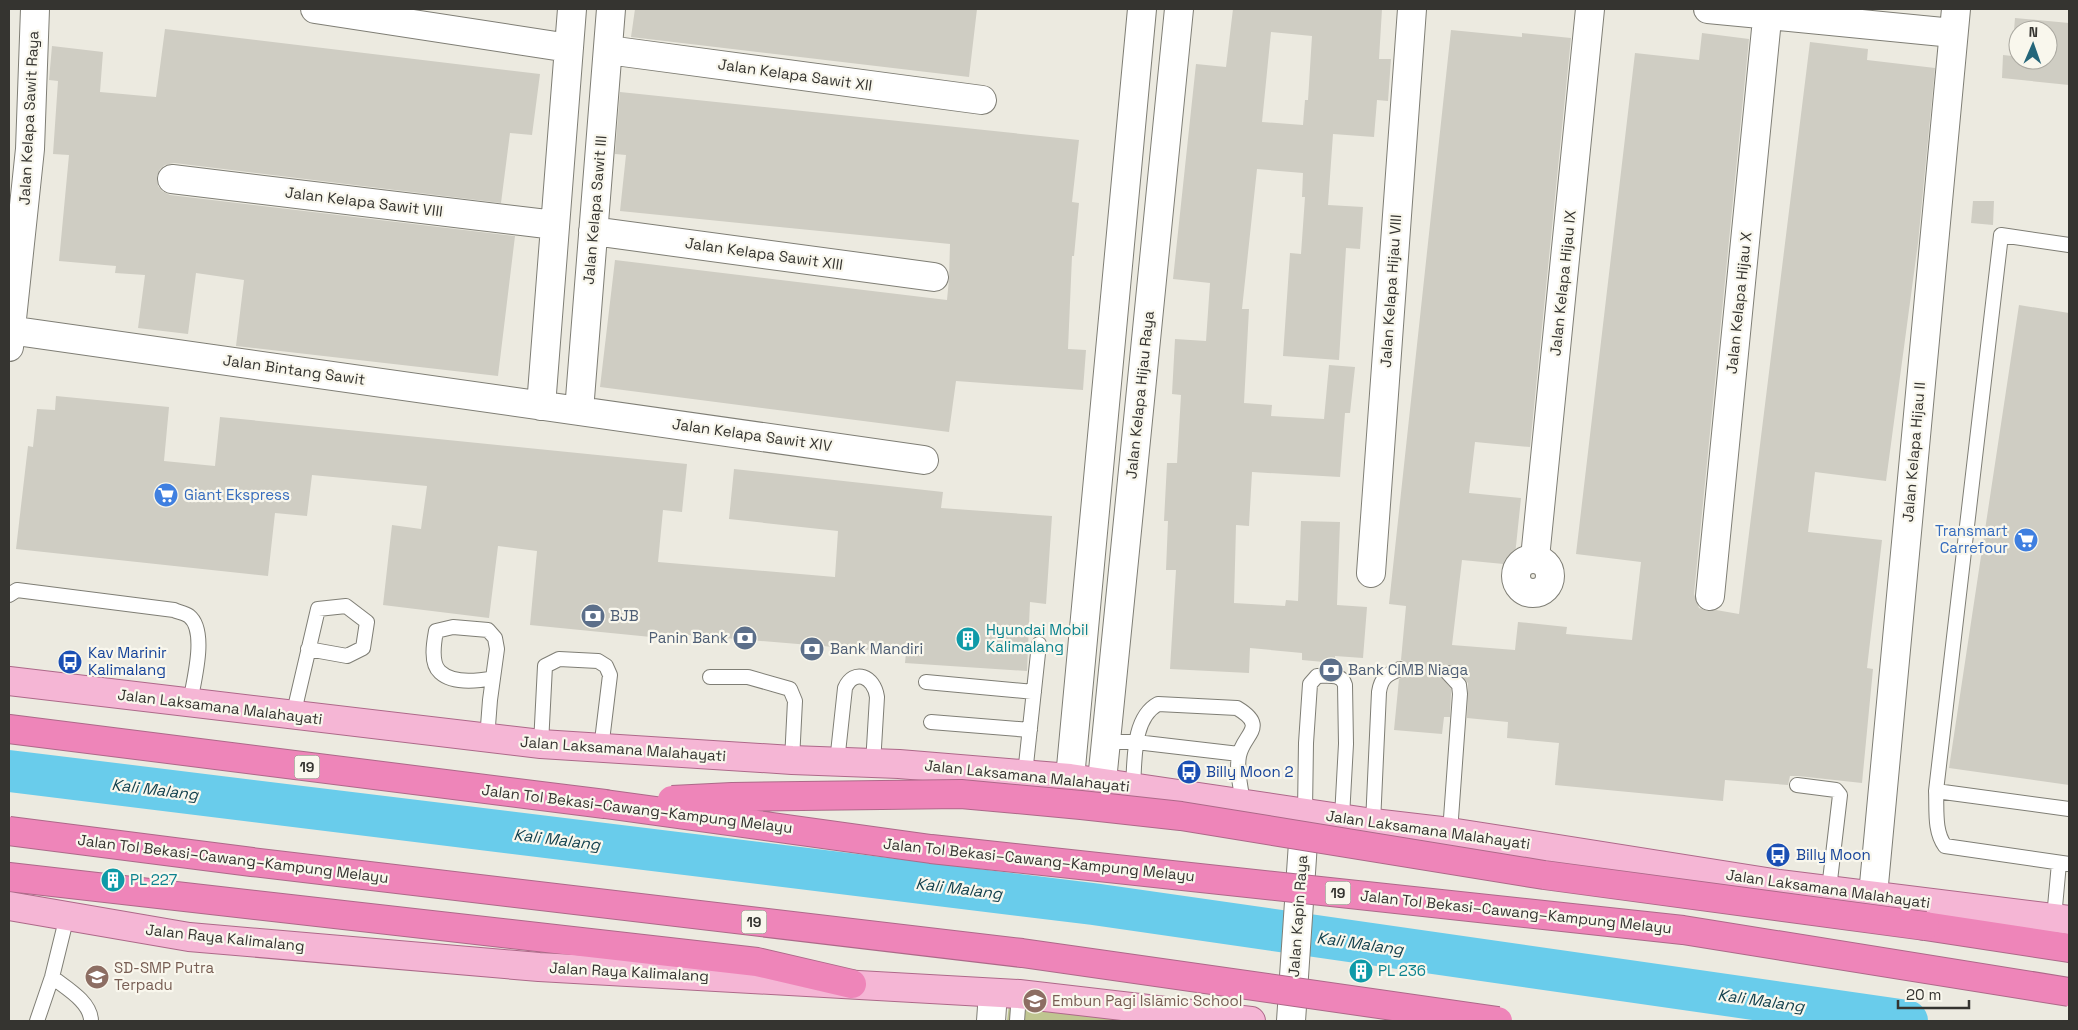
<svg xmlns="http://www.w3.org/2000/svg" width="2078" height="1030" viewBox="0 0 2078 1030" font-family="'Space Grotesk',sans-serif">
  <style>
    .green { fill: #bfc590 }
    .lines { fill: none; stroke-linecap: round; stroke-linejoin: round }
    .river { stroke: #69cceb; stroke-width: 42 }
    .building { fill: #cfcdc3; fill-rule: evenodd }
    .lane-casing { stroke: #7f7e75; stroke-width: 16 }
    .street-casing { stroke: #7f7e75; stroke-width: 30 }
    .secondary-casing { stroke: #7f7e75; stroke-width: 30 }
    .primary-casing { stroke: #ad6989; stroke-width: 30 }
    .highway-casing { stroke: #ad6989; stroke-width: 30 }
    .lane { stroke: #fff; stroke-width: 14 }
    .street { stroke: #fff; stroke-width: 28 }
    .secondary { stroke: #fff; stroke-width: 28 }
    .primary { stroke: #f5b6d5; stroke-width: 28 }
    .highway { stroke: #ee85b9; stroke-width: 28 }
    .highway-bridge-casing { stroke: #ad6989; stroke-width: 30; stroke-linecap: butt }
    .highway-bridge { stroke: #ee85b9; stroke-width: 28 }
    .labels { text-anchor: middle; stroke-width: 4.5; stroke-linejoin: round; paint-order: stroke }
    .shield { fill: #f9f7ed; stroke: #706e69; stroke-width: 1 }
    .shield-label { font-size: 14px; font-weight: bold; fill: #353430 }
    .street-label { font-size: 15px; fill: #353430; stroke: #f9f7ed }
    .shop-label { font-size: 15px; fill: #366cbe; stroke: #f9f7ed; text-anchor: start }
    .service-label { font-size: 15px; fill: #4e5e75; stroke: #f9f7ed; text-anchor: start }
    .culture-label { font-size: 15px; fill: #0d838f; stroke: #f9f7ed; text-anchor: start }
    .transit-label { font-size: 15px; fill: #164399; stroke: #f9f7ed; text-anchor: start }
    .education-label { font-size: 15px; fill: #785e54; stroke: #f9f7ed; text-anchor: start }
    .water-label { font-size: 16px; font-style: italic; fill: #14414e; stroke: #f9f7ed }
  </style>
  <rect width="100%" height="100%" fill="#eceae0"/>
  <path class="green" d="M1009,1005L1121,1013L1120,1021H1007Z"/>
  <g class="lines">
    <path class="river" d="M9,771L1093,904L1907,1021"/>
  </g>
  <path class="building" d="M635,9H977L969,77L631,37Z
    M1233,9H1382L1379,59H1391L1388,101L1377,100L1374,137L1333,134L1328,205L1363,207L1360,249L1346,248L1339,360L1283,356L1290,253L1301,254L1305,197H1302L1303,173L1257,169L1242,309H1249L1244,403L1272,405L1271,416L1324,419L1329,365L1355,367L1350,413H1345L1340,477L1252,472L1249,526L1236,525L1234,603L1285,606L1286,600L1298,601L1301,521L1340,522L1337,605L1367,607L1363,658L1335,656V663L1302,660V653L1250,648L1249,673L1170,669L1176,570H1166L1168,521H1164L1167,463H1177L1181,395L1172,394L1175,339L1206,341L1210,283L1173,279L1196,64L1226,67ZM1271,32L1312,36L1308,100H1305L1303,125L1262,122Z
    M2015,18L2069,23V85L2002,78L2003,55L2012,56ZM2018,30H2048V60H2018Z
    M165,29L540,74L532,135L510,133L501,203L174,163L165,165L160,169L157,177L158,186L162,191L170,195L515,236L498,376L236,346L244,280L196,273L188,334L138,328L145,275L115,273L116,266L59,261L69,155L53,154L58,81L49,80L52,46L103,52L100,92L156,97Z
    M1451,30L1522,37V33L1571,38L1530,447L1475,442L1469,493L1521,498L1514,565L1462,560L1452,645L1515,650L1518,622L1567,627L1566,634L1632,640L1641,562L1576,554L1635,53L1699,60L1702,33L1749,39L1694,594L1699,608L1708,611L1716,610L1739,614L1810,42L1868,49L1867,60L1935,68L1918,243L1886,481L1815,472L1808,532L1882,540L1867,668L1873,669L1862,783L1798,776H1790L1788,785L1725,780L1723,801L1555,785L1559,743L1507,738L1508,722L1467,718L1468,683L1454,667L1450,665L1442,666L1440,671V675L1451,689V694L1450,717H1444L1442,734L1394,730L1399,679L1407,675L1409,670L1406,662L1401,660L1406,606L1389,604Z
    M620,92L1079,140L1072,202L1079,203L1074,256H1072L1068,349L1086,350L1083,390L956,381L949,432L600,387L615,260L947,300L949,279L950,244L620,211L626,155L615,154Z
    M1973,201H1994L1993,225L1971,223Z
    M2019,305L2069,313V785L1949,768Z
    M56,396L169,407L164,461L215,466L220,417L687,464L682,512L663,510L658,562L835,577L838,531L729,519L734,469L943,492L941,508L1052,516L1046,604L1030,602L1027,671L905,663L906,653L652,632L651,637L530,625L537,551L498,546L489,618L383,605L392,525L421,529L427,486L312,475L307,516L275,513L268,576L16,549L28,446L33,447L37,409L55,410Z"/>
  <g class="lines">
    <defs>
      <path id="lane" d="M2069,245L2001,235L1936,791C1937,810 1934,831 1945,846L2069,864
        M9,595L17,590L174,610C178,612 185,613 189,616C208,631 193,683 190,703
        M1448,673L1459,685L1460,694L1450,832
        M710,677H748L790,689L795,701L792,760
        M926,682L1034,692
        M293,716L318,609L346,606L367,622L363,648L347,656L308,649
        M931,722L1030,730
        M487,739L490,700L497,649L495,638L488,630L453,627L436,631C434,642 430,663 440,672C453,684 478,681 493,678
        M1106,742H1136L1239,754
        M541,744L545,666L559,659L598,661L606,666L610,675L601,749
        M837,762L845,688C854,668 874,676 877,697L873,764
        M1025,774L1039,644
        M1797,785L1836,790L1840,795L1829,889
        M1133,786C1135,761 1132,718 1158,704L1237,708C1269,727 1243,734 1239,756C1236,771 1241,787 1243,803
        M1936,791L2069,809
        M1305,811L1306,743L1310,684L1317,676C1327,676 1342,673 1345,685L1346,744L1342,817
        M1373,823L1379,692C1381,678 1387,674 1400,669
        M2054,918L2059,863
        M52,977C66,988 91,1002 91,1021
        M37,1021L52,977L67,916
        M1017,1021L1019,994"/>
      <path id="street" d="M315,9L569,48
        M1708,9L1953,33
        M608,50L982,100
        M172,179L555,225
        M593,231L934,277
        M9,330L924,460
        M9,347L30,149L35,9
        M541,406L572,9
        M579,411L611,9
        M1535,558L1590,9
        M1516 576a17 17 0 1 1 34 0a17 17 0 1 1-34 0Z
        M1371,573L1412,9
        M1710,596L1768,9
        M1070,778L1142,9
        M1102,781L1179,9
        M1873,895L1956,9
        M991,1021L993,993"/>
      <path id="secondary" d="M1291,1021L1305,813"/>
      <path id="primary" d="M9,681L541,744L792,760L899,764L1070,778L1373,823L1450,832L1779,884L2069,920
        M9,906L189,937L539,967L1019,994L1251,1021"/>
      <path id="highway" d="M9,729L605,804
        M9,877L757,962L852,984
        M1925,926L2069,948"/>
    </defs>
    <use href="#lane" class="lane-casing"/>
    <use href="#street" class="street-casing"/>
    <use href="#secondary" class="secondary-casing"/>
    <use href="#primary" class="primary-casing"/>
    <use href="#highway" class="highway-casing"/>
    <use href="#lane" class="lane"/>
    <use href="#street" class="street"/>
    <use href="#secondary" class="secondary"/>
    <use href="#primary" class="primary"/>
    <use href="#highway" class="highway"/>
    <defs>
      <path id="highway-bridge" d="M672,800L732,797L961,794L1081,805L1181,816L1544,875L1925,926
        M605,804L931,849L1683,930L2069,992
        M9,831L252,862L1022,953L1498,1021"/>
    </defs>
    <use href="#highway-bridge" class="highway-bridge-casing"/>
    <use href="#highway-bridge" class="highway-bridge"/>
  </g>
  <defs>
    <symbol id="supermarket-disc" viewBox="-11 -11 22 22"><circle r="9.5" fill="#3f7fe0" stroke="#f9f7ed"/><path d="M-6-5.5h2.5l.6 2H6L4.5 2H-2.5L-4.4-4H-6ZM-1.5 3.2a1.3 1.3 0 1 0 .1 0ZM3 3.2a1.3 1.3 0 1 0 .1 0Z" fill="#fff"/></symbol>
    <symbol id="bank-disc" viewBox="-11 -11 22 22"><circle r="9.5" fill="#5c6f8a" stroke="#f9f7ed"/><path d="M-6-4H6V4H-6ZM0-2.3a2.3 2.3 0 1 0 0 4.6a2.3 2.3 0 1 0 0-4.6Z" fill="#fff"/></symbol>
    <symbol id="building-disc" viewBox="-11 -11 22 22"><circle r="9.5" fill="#0f9aa8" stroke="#f9f7ed"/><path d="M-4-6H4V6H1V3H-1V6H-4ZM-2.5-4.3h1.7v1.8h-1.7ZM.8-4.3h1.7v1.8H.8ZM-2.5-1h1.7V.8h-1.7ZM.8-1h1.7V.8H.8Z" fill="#fff"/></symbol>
    <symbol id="bus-disc" viewBox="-11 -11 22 22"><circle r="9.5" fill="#1a4fb4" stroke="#f9f7ed"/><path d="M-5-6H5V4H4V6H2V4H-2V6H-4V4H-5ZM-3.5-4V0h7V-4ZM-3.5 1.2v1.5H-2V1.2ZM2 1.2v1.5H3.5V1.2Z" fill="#fff"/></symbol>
    <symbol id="school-disc" viewBox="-11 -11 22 22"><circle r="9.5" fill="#8d6e63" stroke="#f9f7ed"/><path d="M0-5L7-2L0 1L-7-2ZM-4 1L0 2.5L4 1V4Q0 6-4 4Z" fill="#fff"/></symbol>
  </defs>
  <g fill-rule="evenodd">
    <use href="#supermarket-disc" x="152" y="481" width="28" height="28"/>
    <use href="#supermarket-disc" x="2012" y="526" width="28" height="28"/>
    <use href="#bank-disc" x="579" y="602" width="28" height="28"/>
    <use href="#bank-disc" x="731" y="624" width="28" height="28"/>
    <use href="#building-disc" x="954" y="625" width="28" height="28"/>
    <use href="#bank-disc" x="798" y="635" width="28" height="28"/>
    <use href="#bus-disc" x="56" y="648" width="28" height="28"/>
    <use href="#bank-disc" x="1317" y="656" width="28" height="28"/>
    <use href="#bus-disc" x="1175" y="758" width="28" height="28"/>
    <use href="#bus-disc" x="1764" y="841" width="28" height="28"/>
    <use href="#building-disc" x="99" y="866" width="28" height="28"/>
    <use href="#building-disc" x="1347" y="957" width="28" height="28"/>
    <use href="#school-disc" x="83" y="963" width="28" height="28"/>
    <use href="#school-disc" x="1021" y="987" width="28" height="28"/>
  </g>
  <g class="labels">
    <g class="shield">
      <rect x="294.5" y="755.5" width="25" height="23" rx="4"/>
      <rect x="1325.5" y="881.5" width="25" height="23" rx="4"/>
      <rect x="741.5" y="910.5" width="25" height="23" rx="4"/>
    </g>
    <g class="shield-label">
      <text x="307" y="772">19</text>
      <text x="1338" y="898">19</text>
      <text x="754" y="927">19</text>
    </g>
    <g class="street-label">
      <text transform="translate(795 75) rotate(8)" y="5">Jalan Kelapa Sawit XII</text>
      <text transform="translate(29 118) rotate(-87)" y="5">Jalan Kelapa Sawit Raya</text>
      <text transform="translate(364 202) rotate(7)" y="5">Jalan Kelapa Sawit VIII</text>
      <text transform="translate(595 210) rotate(-85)" y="5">Jalan Kelapa Sawit III</text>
      <text transform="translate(764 254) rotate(8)" y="5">Jalan Kelapa Sawit XIII</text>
      <text transform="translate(1563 283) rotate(-84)" y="5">Jalan Kelapa Hijau IX</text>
      <text transform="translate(1391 291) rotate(-86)" y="5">Jalan Kelapa Hijau VIII</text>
      <text transform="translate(1739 303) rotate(-84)" y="5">Jalan Kelapa Hijau X</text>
      <text transform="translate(294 370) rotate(8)" y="5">Jalan Bintang Sawit</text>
      <text transform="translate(1140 395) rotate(-84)" y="5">Jalan Kelapa Hijau Raya</text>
      <text transform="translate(752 435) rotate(8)" y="5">Jalan Kelapa Sawit XIV</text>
      <text transform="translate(1914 452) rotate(-85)" y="5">Jalan Kelapa Hijau II</text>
      <text transform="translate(220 707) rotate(7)" y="5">Jalan Laksamana Malahayati</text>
      <text transform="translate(623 749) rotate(4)" y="5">Jalan Laksamana Malahayati</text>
      <text transform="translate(1027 776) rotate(6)" y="5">Jalan Laksamana Malahayati</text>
      <text transform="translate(637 809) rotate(7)" y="5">Jalan Tol Bekasi–Cawang–Kampung Melayu</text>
      <text transform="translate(1428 830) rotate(8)" y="5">Jalan Laksamana Malahayati</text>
      <text transform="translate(233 859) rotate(7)" y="5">Jalan Tol Bekasi–Cawang–Kampung Melayu</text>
      <text transform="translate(1039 860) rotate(6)" y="5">Jalan Tol Bekasi–Cawang–Kampung Melayu</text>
      <text transform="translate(1828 889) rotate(8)" y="5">Jalan Laksamana Malahayati</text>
      <text transform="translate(1516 912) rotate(6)" y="5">Jalan Tol Bekasi–Cawang–Kampung Melayu</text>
      <text transform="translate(1298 916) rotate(-86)" y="5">Jalan Kapin Raya</text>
      <text transform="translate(225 938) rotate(6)" y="5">Jalan Raya Kalimalang</text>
      <text transform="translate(629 972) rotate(3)" y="5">Jalan Raya Kalimalang</text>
    </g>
    <g class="shop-label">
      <text x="184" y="500">Giant Ekspress</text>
      <text x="2008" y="536" text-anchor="end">Transmart<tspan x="2008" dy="17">Carrefour</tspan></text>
    </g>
    <g class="service-label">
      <text x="610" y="621">BJB</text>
      <text x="728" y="643" text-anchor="end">Panin Bank</text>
      <text x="830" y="654">Bank Mandiri</text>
      <text x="1348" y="675">Bank CIMB Niaga</text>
    </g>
    <g class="culture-label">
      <text x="986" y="635">Hyundai Mobil<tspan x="986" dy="17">Kalimalang</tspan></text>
      <text x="130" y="885">PL 227</text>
      <text x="1378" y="976">PL 236</text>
    </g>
    <g class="transit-label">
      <text x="88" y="658">Kav Marinir<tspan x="88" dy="17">Kalimalang</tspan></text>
      <text x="1206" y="777">Billy Moon 2</text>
      <text x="1796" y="860">Billy Moon</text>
    </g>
    <g class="education-label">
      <text x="114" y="973">SD-SMP Putra<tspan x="114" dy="17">Terpadu</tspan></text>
      <text x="1052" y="1006">Embun Pagi Islamic School</text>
    </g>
    <g class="water-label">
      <text transform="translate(155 789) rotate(7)" y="6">Kali Malang</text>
      <text transform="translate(557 839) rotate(7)" y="6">Kali Malang</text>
      <text transform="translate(959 888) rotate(7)" y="6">Kali Malang</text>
      <text transform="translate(1360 943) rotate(8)" y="6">Kali Malang</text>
      <text transform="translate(1761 1000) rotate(8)" y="6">Kali Malang</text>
    </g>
  </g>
  <rect width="2078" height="1030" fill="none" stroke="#353430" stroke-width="20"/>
  <g transform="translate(2033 45) rotate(2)"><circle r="24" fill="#f9f7ed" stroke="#aba9a1"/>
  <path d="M0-4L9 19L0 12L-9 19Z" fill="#25667a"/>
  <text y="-8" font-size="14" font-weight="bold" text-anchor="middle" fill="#353430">N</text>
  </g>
  <path d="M1898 1000v8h71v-8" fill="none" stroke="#353430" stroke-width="2.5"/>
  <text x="1906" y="1000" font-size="15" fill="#353430" stroke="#f9f7ed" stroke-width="4" paint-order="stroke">20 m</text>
</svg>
